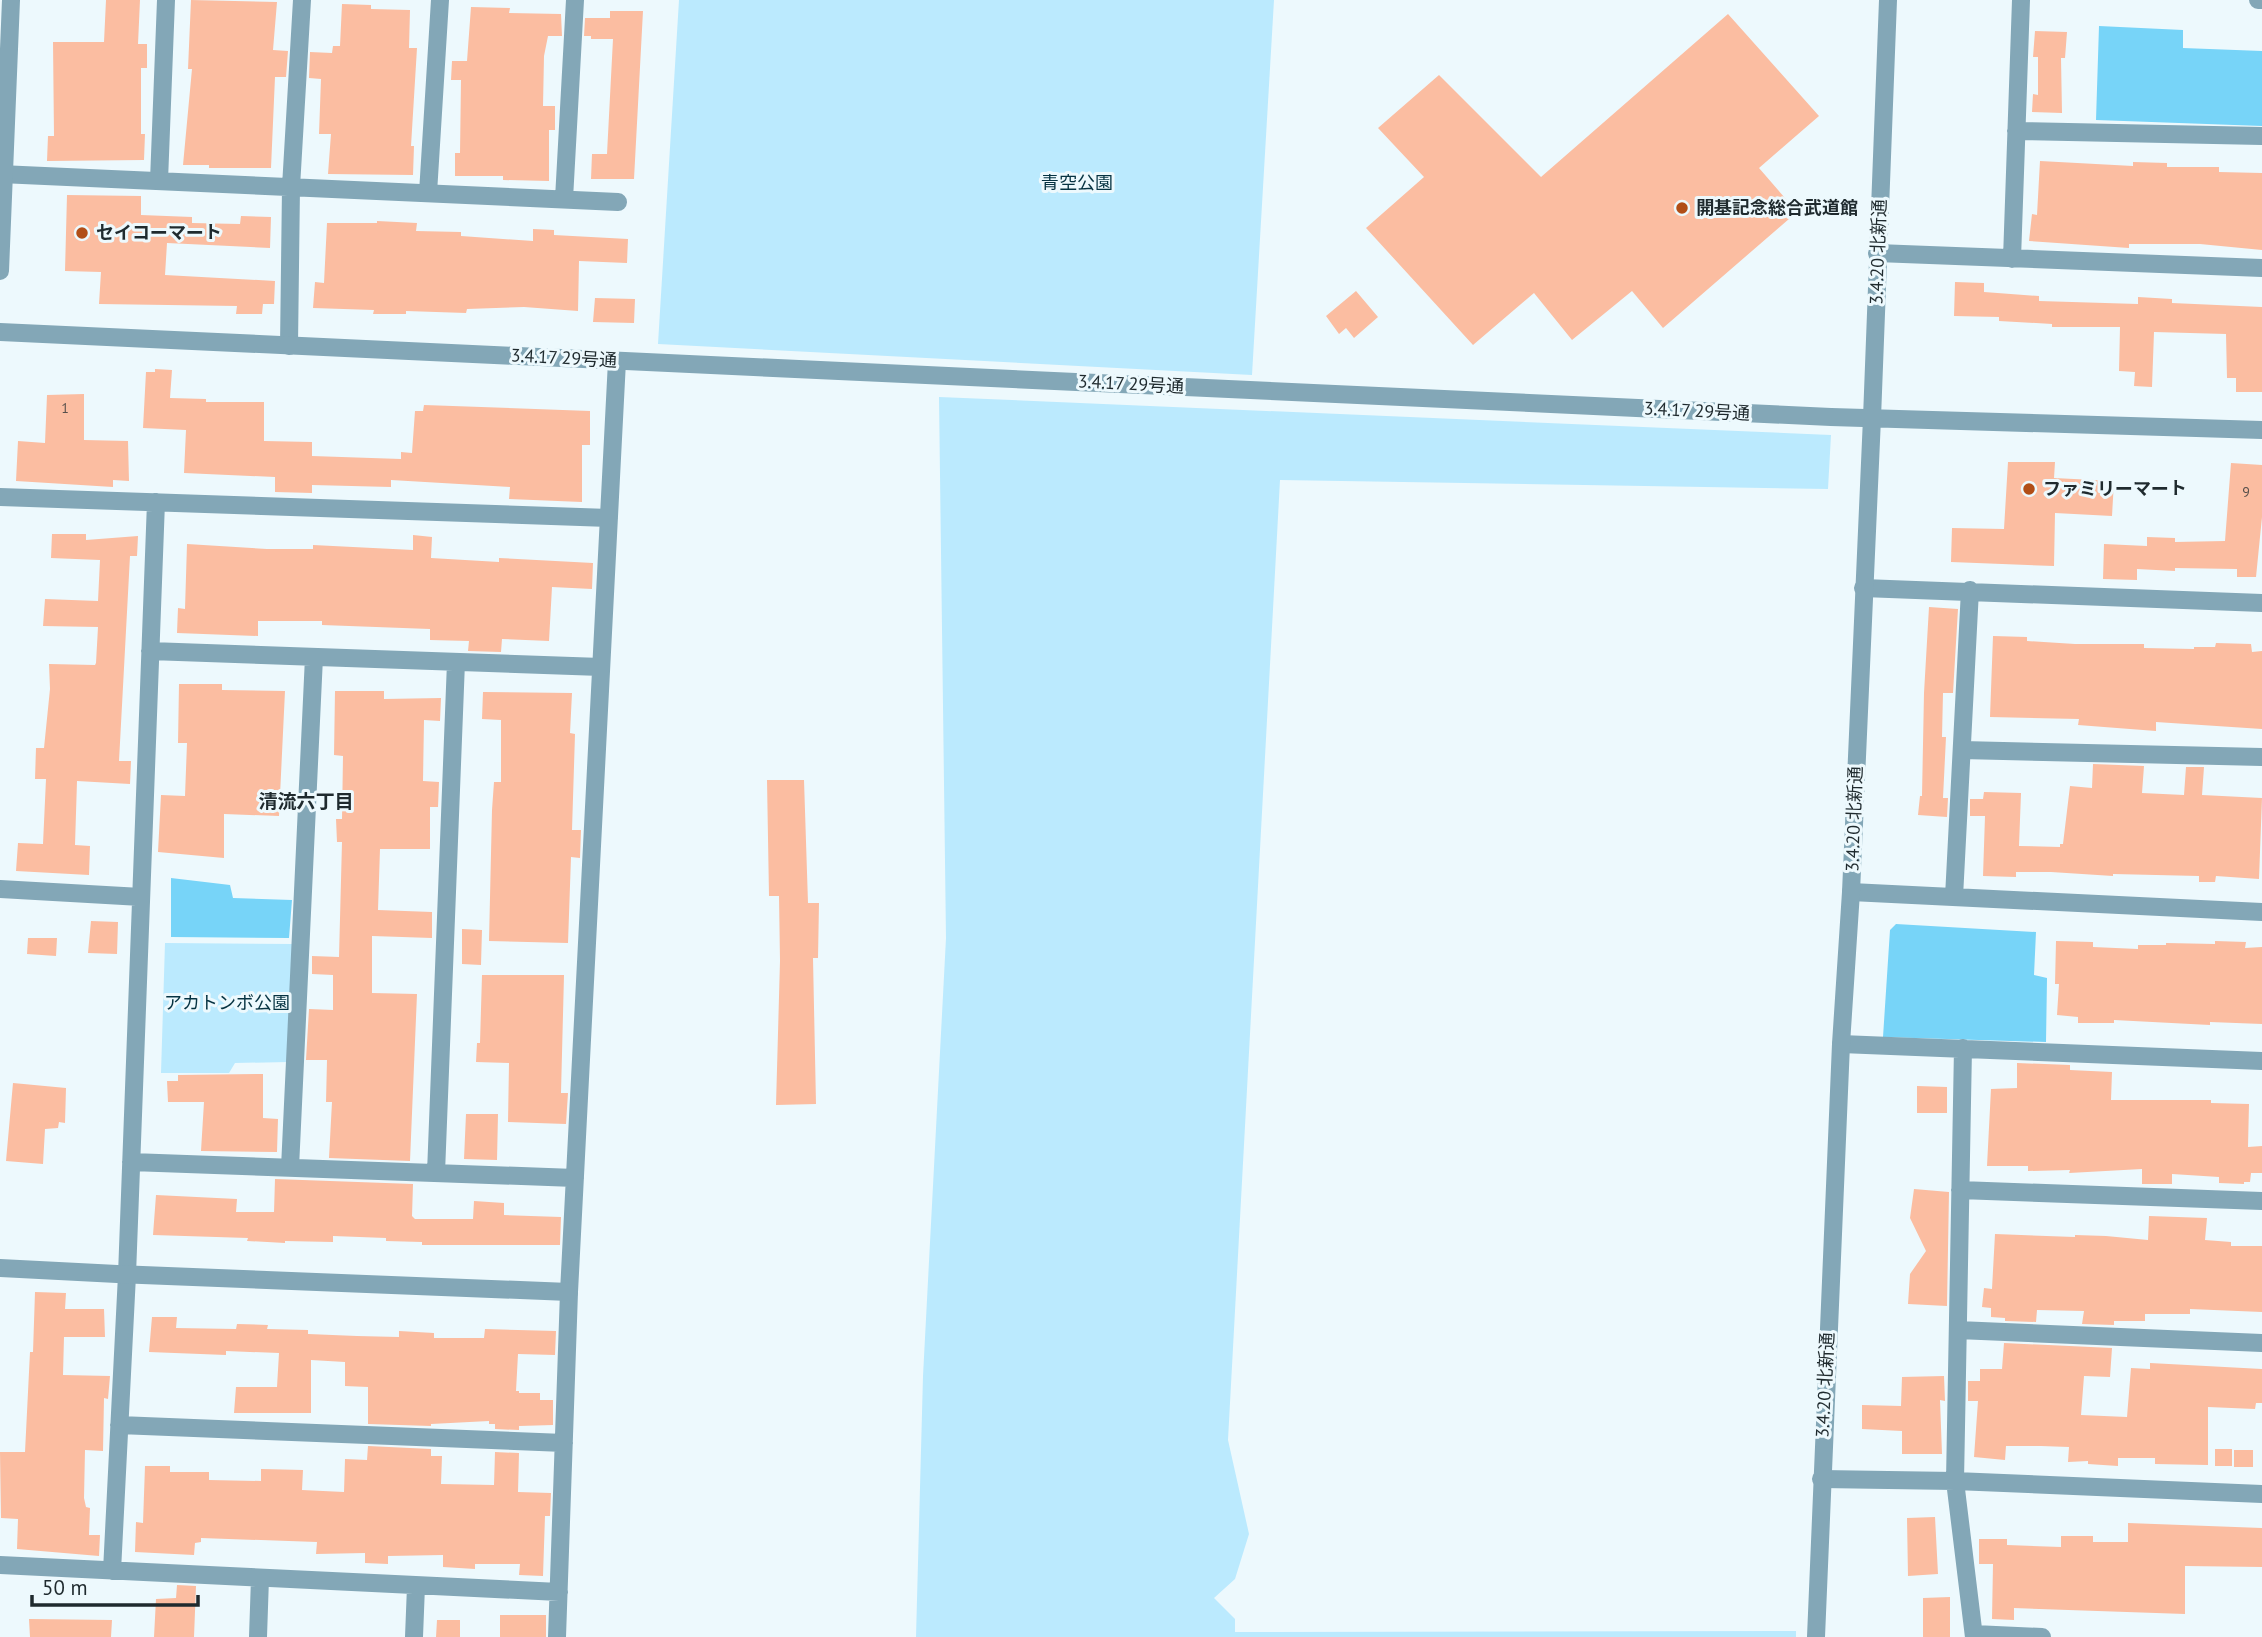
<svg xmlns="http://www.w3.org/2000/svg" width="2262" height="1637" viewBox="0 0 2262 1637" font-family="'PT Sans','Noto Sans JP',sans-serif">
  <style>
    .green { fill: #bbeafe }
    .water { fill: #77d4f8 }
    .building { fill: #fbbda1 }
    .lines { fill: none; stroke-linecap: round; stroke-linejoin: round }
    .minor { stroke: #83a7b7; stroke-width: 18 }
    .tertiary { stroke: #83a7b7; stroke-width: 18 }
    .poi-dot { fill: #b14e17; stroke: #edf9fd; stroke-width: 2.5 }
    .labels { text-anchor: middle; stroke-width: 6; stroke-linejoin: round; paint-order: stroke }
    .number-label { font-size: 14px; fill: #564f4b }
    .park-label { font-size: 18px; fill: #063342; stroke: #edf9fd }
    .poi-label { font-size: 18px; font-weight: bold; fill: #1f2a2e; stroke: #edf9fd; text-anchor: start }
    .street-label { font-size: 18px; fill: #1f2a2e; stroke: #edf9fd }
    .neighbourhood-label { font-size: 19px; font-weight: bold; fill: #1f2a2e; stroke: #edf9fd }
  </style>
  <rect width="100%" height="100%" fill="#edf9fd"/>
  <path class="green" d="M679,0H1274L1252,375L658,344Z
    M939,397L1831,435L1828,489L1280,480L1228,1440L1249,1534L1235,1579L1214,1598L1235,1619V1632L1796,1631V1637H916L923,1376L946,938Z
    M165,943L293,944L288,1062L235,1063L229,1073H161Z"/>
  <path class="water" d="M2099,26L2183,30V48L2262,51V126L2096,120Z
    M171,878L230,885L233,898L292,900L289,938L171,937Z
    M1896,924L2036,932L2034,975L2047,978L2046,1042L1883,1037L1890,930Z"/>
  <path class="building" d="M106,0H140L138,44H147V68H141V134H145L144,160L47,161L48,136H54L53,42H104Z
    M191,0L277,2L273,50L288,51L286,77H275L271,168H209V165H183L192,69H188Z
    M342,4L371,5V9L410,10L409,48H417L411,146H414L413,175L328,174L331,134H319L321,79L309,78L310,52L332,53L333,46H340Z
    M471,7L510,8L509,13L561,14L562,36H548L544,56L543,106H555V130H549V181L503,180V176H455V153H460L461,80H451L452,61H467Z
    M610,11H643L634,179H591L592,154H607L613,39H591V36H584L585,18H610Z
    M1728,14L1819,116L1759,168L1797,212L1663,328L1632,291L1572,340L1534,293L1473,345L1366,228L1424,177L1378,128L1439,75L1541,177Z
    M2035,31L2067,32L2065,58H2061L2062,113L2032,112L2033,94L2038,95V57H2033Z
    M2040,161L2133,166V162L2167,163V167H2219V172L2262,173V250L2200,244H2129V248L2029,241L2032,214L2037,215Z
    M67,195L141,196V215L192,217V223L240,224L241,216L271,217L270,248L167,243L165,275L275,281L274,304H263L262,314H236L237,306L99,304L101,272L65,271Z
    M377,221L417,223L416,231L461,232V236L533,241V229L554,230V235L628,239L627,263L579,261L578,311L524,307L467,309L466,313L406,311V314H373L374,310L313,308L315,282L324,283L327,223H377Z
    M1955,282L1984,283V292L2039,296V301L2138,304V297L2172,299V303L2262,307V392H2236V378H2227L2226,334L2154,332L2152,387L2134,386L2135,372L2119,371L2120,327H2052V324L1999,321V317L1954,316Z
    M1356,291L1378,317L1354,338L1346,328L1339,334L1326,316Z
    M595,298L635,299L634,323L593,322Z
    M155,369L172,370L170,398L206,399V402H264V441L312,442V456L401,459V452L412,453L415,411H423L424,405L590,411V445H582V502L509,499L510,487L391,480V487L312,485V493L275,492V477L184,473L186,430L143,428L146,372H155Z
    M84,394V440L128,441L129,481L113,480V487L16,481L18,441L45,443L47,395Z
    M2008,462H2055L2054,478L2114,481L2112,516L2055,513L2054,566L1951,562L1952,528L2004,529Z
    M2231,463L2262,465V517L2256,577H2237V569L2175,568V571L2137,569V580L2103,579L2104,544L2147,546V537L2175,538V542L2225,541Z
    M52,534H86V540L138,536L137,556H130L119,761H131L130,784L77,781L75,845L90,846L89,875L16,871L18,843L43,844L46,779H35L36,748H44L50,689L49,664L95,665L96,663L98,627L43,626L45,599L98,601L100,560L51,558Z
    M413,535L432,537L431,558L499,562V558L593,563L592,589L552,587L549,641L502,639L501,652L468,651L469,641L430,640V629L322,625V621H258V636L177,633L178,608L185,609L187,544L267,549H313V545L413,550Z
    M1929,607L1958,609L1953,693H1943L1942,737H1946L1943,798H1948L1947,817L1918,815L1920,796H1922L1924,693Z
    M1993,636L2027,637V641L2075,644H2144V648L2194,649V647H2215L2216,643L2251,644L2252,652L2262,651V729L2156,722V731L2078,725L2079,719L1990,717Z
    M179,684H222V690L285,691L279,816L224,814V858L158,852L161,795L185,796L187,743H178Z
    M335,691H384V699L441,698L440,721L424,720L423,781L439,782L438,807H430V849H380L378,910L432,912V938L372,936V993L417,994L410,1161L329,1158L332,1102H326L327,1060H306L309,1009L333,1010V975L312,974V956L339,957L342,842H337L336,819H342L343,756L334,755Z
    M483,692L572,693L570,733L575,734L572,830H581L580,858L571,857L568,943L489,941L492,810L494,782H501V720L482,719Z
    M2093,764L2144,766L2142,793L2184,795L2186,767H2204L2202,795L2262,798L2259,879L2216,876L2215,882H2199V876L2113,874V876L2051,872H2016V877L1983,876L1985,816H1970V799H1983L1984,792L2021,793L2019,846L2060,847V844H2063L2070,786L2092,788Z
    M767,780H804L808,903H819L818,958H813L816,1104L776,1105L780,961L779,896H769Z
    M91,921L118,922L117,954L88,953Z
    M462,929L482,930L481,965L462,964Z
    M28,938H57L56,956L27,954Z
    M2056,941L2093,942V947L2138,949V945H2166V943L2215,944V941L2246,942L2245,948L2262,947V1024L2210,1022V1025L2114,1020V1023H2078V1017L2057,1015L2059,984H2055Z
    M482,975H564L561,1093H568L566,1124L508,1122L509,1063L476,1062L477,1043H480Z
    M2017,1063L2070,1065V1070L2112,1072L2111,1100H2211V1103L2249,1104L2248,1147L2262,1146V1173H2251L2250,1182H2244V1184L2219,1183V1177L2172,1174V1184H2142V1169L2069,1173L2070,1170L2028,1171V1166H1987L1991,1089L2017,1088Z
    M263,1074V1118L278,1119L277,1152L201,1151L204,1102H168L167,1081H178V1075Z
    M13,1083L66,1088L65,1123L59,1122L58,1128L45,1129L43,1164L6,1161Z
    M1917,1086L1947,1087V1113H1917Z
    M466,1114H498L497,1160L464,1159Z
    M275,1179L413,1184L412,1216L415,1219H473L474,1201L504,1203V1215L561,1217L560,1245H422V1242L386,1241V1238L333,1236V1242L285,1241V1243L247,1241L248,1238L153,1235L156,1195L237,1199L236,1212H274Z
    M1914,1189L1949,1192L1947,1306L1908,1304L1910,1274L1926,1251L1910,1218Z
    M2149,1216L2207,1218L2205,1240L2231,1242V1246H2262V1312L2190,1309V1314H2145V1321H2114V1325L2082,1324L2084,1311L2037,1310L2036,1322L2005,1321V1318L1991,1317V1308L1982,1307L1984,1288L1992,1289L1995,1234L2075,1237V1235L2106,1236L2148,1240Z
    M35,1292L66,1293L65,1309H104L105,1337H64L63,1375L110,1376L108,1399L104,1398L103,1451L85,1450L84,1498L86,1507L90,1508L89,1535H100L99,1556L17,1549L18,1519L1,1518L0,1452H25L30,1352H33Z
    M152,1317H177L176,1328L236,1329L237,1324L268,1325L267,1329L308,1330V1334L357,1336L399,1337V1331L434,1333V1338H484L485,1329L556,1331L555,1355L518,1354L516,1391H519V1393H540V1400H553V1425L519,1426V1430L495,1429V1424H489V1421L431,1424V1426L368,1424V1387L345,1386V1362L311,1360V1413H234L236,1387H277L279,1353L226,1351V1355L149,1352Z
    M2004,1343L2112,1348L2110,1377L2084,1376L2081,1415L2127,1417L2131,1368L2150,1369V1363L2262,1369V1403H2256L2255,1409L2208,1407V1465L2155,1464V1458H2118V1466L2088,1464V1461L2068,1462L2069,1447L2041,1446H2006L2005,1460L1974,1457L1978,1401H1968V1381H1980V1369H2002Z
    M1944,1376L1945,1401L1940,1400L1942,1454H1902V1431L1862,1429V1405L1901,1406L1902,1377Z
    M368,1446L431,1449V1456H442L441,1484L494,1485L495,1452L519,1453L518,1492L551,1493L550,1516H545L543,1576L519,1575L520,1564H475V1569L443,1567V1555L388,1556V1564L365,1563V1553L316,1554L317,1542L201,1538V1542L195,1543L194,1555L135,1552L136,1522L143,1523L145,1466H170V1472H209V1480L261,1481V1469L303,1470L302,1490L344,1492L345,1459L367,1460Z
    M2215,1449H2232V1466H2215Z
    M2234,1450H2253V1467H2234Z
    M1935,1517L1938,1574L1908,1576L1907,1518Z
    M2128,1523L2262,1528V1567L2185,1566V1614L2014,1608V1620L1992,1619L1993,1564H1979V1539H2007V1545L2061,1547V1536H2093V1542H2128Z
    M177,1585L196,1586L194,1637H154L156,1599L176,1598Z
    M1950,1597V1637H1923V1598Z
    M500,1615H546V1637H500Z
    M29,1619L112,1620L111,1637H30Z
    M437,1620H460V1637H436Z"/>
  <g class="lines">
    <path class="minor" d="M2258,0H2262
      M2016,131L2262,136
      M0,174L618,202
      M159,181L166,0
      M428,193L440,0
      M564,199L575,0
      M1877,253L2262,268
      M2012,259L2021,0
      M289,346L291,187L302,0
      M0,497L609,518
      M1863,588L2262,603
      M150,651L601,667
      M1962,750L2262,757
      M0,889L141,897
      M1851,892L2262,912
      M1954,897L1970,590
      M1841,1044L2262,1061
      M1963,1048L1955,1481L1974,1637
      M131,1162L575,1178
      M290,1168L314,657
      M436,1173L456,662
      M1960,1190L2262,1201
      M1958,1330L2262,1343
      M119,1425L564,1443
      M1821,1479L1955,1481L2262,1494
      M0,1565L559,1592
      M112,1571L127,1275L156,502
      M1974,1634L2042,1637
      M258,1637L260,1578
      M414,1637L416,1586
      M557,1637L569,1292L617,361"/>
    <path class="tertiary" d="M0,271L11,0
      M0,332L1831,417L2262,430
      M0,1268L117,1274L569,1292
      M1816,1637L1841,1044L1851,892L1872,418L1888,0"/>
  </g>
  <g class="poi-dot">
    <circle cx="1682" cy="208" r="7"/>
    <circle cx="82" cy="233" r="7"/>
    <circle cx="2029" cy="489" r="7"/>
  </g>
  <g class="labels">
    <g class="number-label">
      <text x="65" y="413">1</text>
      <text x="2246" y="497">9</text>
    </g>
    <g class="park-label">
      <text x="1077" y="189">青空公園</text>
      <text x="227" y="1009">アカトンボ公園</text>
    </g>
    <g class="poi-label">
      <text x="1696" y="214">開基記念総合武道館</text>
      <text x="96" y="239">セイコーマート</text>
      <text x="2043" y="495">ファミリーマート</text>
    </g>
    <g class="street-label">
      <text transform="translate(1878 252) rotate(-88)" y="6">3.4.20 北新通</text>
      <text transform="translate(564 358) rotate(3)" y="6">3.4.17 29号通</text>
      <text transform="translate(1131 384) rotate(3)" y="6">3.4.17 29号通</text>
      <text transform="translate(1697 411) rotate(3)" y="6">3.4.17 29号通</text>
      <text transform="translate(1854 819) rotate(-88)" y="6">3.4.20 北新通</text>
      <text transform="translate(1825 1385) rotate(-87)" y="6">3.4.20 北新通</text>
    </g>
    <g class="neighbourhood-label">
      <text x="306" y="808">清流六丁目</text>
    </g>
  </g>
  <path d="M32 1595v10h166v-10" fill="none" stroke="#1f2a2e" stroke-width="3.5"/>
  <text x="42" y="1595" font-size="21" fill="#1f2a2e" stroke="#edf9fd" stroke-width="5" paint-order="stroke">50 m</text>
</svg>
